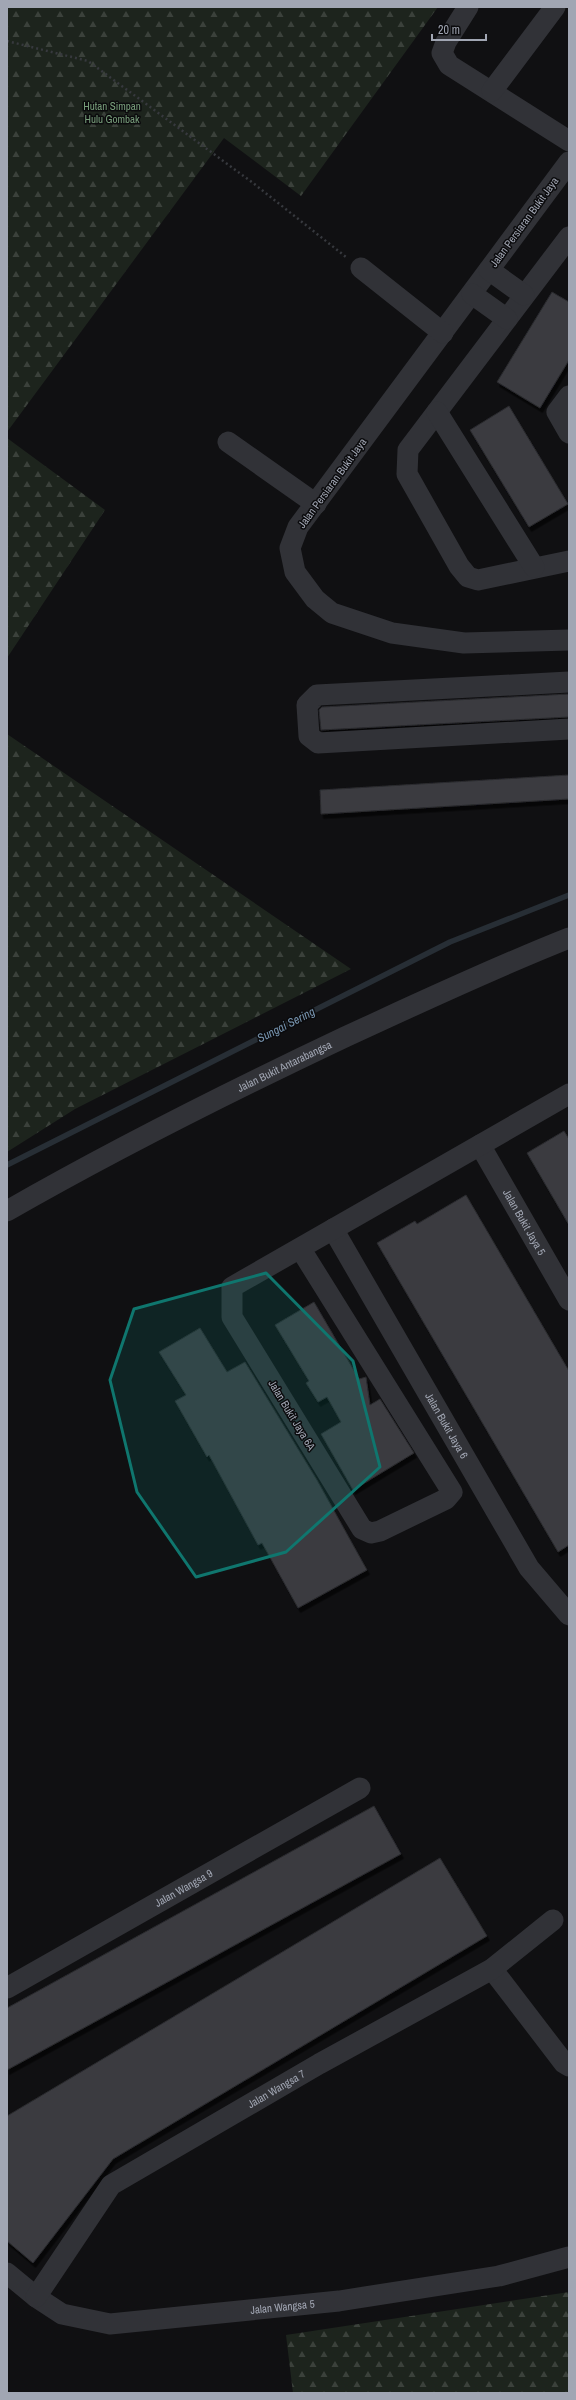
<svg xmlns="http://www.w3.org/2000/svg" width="576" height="2400" viewBox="0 0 576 2400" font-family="'Archivo Narrow',sans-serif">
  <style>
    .forest { fill: url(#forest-firs) }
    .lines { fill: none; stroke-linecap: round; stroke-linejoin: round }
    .stream { stroke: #272e35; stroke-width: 5.5 }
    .building { fill: #3a3b3f; stroke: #2a2a2e; filter: url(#shadow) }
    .path { stroke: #37393e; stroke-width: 2.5; stroke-dasharray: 2 3; stroke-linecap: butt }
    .minor { stroke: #313237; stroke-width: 21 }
    .marked { fill: #0f766e; fill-opacity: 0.2; stroke: #0f766e; stroke-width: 3; stroke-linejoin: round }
    .labels { text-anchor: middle; stroke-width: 3; stroke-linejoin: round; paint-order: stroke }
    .park-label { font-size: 11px; fill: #789e7b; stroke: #0b0b0d }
    .street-label { font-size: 11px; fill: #a1a6b3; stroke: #0b0b0d }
    .water-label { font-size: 12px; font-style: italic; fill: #7794af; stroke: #0b0b0d }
  </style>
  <defs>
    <pattern id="forest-firs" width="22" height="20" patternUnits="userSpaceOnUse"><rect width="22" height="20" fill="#1d241d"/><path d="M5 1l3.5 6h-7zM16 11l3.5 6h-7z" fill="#3b413b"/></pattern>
    <filter id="shadow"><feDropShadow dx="2.5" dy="4.5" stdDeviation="0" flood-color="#0009"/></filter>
  </defs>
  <rect width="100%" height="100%" fill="#101012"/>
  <path class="forest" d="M7,7H438L301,196L224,138L7,432Z
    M7,438L105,510L7,658Z
    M7,734L351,969L75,1109L7,1152Z
    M569,2292V2393H293L286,2335Z"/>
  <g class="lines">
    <path class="stream" d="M7,1165L450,942L569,895"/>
  </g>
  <path class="building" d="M552,292L569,302V360L540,408L497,382Z
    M509,406L568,504L529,527L470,430Z
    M569,694V717L321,730L319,710L322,707Z
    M569,775V799L321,814L320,790Z
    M564,1131L569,1139V1225L527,1153Z
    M466,1195L569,1371V1545L558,1552L377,1243L415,1221L417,1224Z
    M314,1302L359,1379L366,1377L370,1405L380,1399L414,1453L353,1490L321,1434L341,1422L327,1397L318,1402L306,1383L309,1381L275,1325Z
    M200,1328L227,1372L245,1362L317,1480L367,1570L298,1608L262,1543L258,1545L209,1455L207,1457L175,1401L186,1395L159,1352Z
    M374,1806L401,1854L7,2070V2008Z
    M440,1858L487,1936L113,2159L33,2263L7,2241V2116Z"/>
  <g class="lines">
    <path class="path" d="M7,41L88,61L253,183L346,257"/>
    <g class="minor">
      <path d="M468,7L446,42L442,53L449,65L569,141"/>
      <path d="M492,91L555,7"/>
      <path d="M569,162L298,527L290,548L295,572L315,599L332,613L392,633L464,643L569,640"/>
      <path d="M569,237L408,450L407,474L459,566L468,577L478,580L569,561"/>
      <path d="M361,268L443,333"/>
      <path d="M489,270L524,295"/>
      <path d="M472,294L507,319"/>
      <path d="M569,396L557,412L569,433"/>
      <path d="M437,412L534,567"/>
      <path d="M228,442L316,504"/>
      <path d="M569,682L317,695L307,705L309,736L318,743L569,729"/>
      <path id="s1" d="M480,1145L569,1300"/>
      <path id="s2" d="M7,1211C117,1148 231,1091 345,1037C419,1003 493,968 569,938"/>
      <path id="s3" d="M333,1229L529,1568L569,1615"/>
      <path d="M300,1248L452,1492L446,1499L380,1531L371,1533L362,1529L232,1317V1287L569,1094"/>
      <path d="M492,1969L564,2063L569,2066"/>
      <path id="s4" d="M7,1988L360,1788"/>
      <path id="s5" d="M7,2273L36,2297L62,2314L110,2324L339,2301L499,2276L569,2257"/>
      <path id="s6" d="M36,2297L111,2185L319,2064L492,1969L553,1920"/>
    </g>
  </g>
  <path class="marked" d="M266,1273L353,1361L380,1467L286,1552L196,1577L137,1492L110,1380L134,1309Z"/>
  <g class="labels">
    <g class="park-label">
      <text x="112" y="110">Hutan Simpan<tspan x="112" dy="13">Hulu Gombak</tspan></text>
    </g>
    <g class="street-label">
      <text transform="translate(524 222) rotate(-54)" y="4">Jalan Persiaran Bukit Jaya</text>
      <text transform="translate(332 483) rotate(-54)" y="4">Jalan Persiaran Bukit Jaya</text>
      <text dy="4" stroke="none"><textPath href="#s2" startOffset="313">Jalan Bukit Antarabangsa</textPath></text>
      <text dy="4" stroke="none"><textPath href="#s1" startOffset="89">Jalan Bukit Jaya 5</textPath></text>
      <text transform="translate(292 1415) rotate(59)" y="4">Jalan Bukit Jaya 6A</text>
      <text dy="4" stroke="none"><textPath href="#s3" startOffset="227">Jalan Bukit Jaya 6</textPath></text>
      <text dy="4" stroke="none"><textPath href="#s4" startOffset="203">Jalan Wangsa 9</textPath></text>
      <text dy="4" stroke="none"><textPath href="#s6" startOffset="326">Jalan Wangsa 7</textPath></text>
      <text dy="4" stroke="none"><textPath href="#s5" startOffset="291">Jalan Wangsa 5</textPath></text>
    </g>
    <g class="water-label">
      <text transform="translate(286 1025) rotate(-27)" y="4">Sungai Sering</text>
    </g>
  </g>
  <rect width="576" height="2400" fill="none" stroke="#a1a6b3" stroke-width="16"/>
  <path d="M432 34v6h54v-6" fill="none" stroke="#a1a6b3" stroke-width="2"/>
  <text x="438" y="34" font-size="12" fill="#a1a6b3" stroke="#0b0b0d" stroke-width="3" paint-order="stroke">20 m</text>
</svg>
